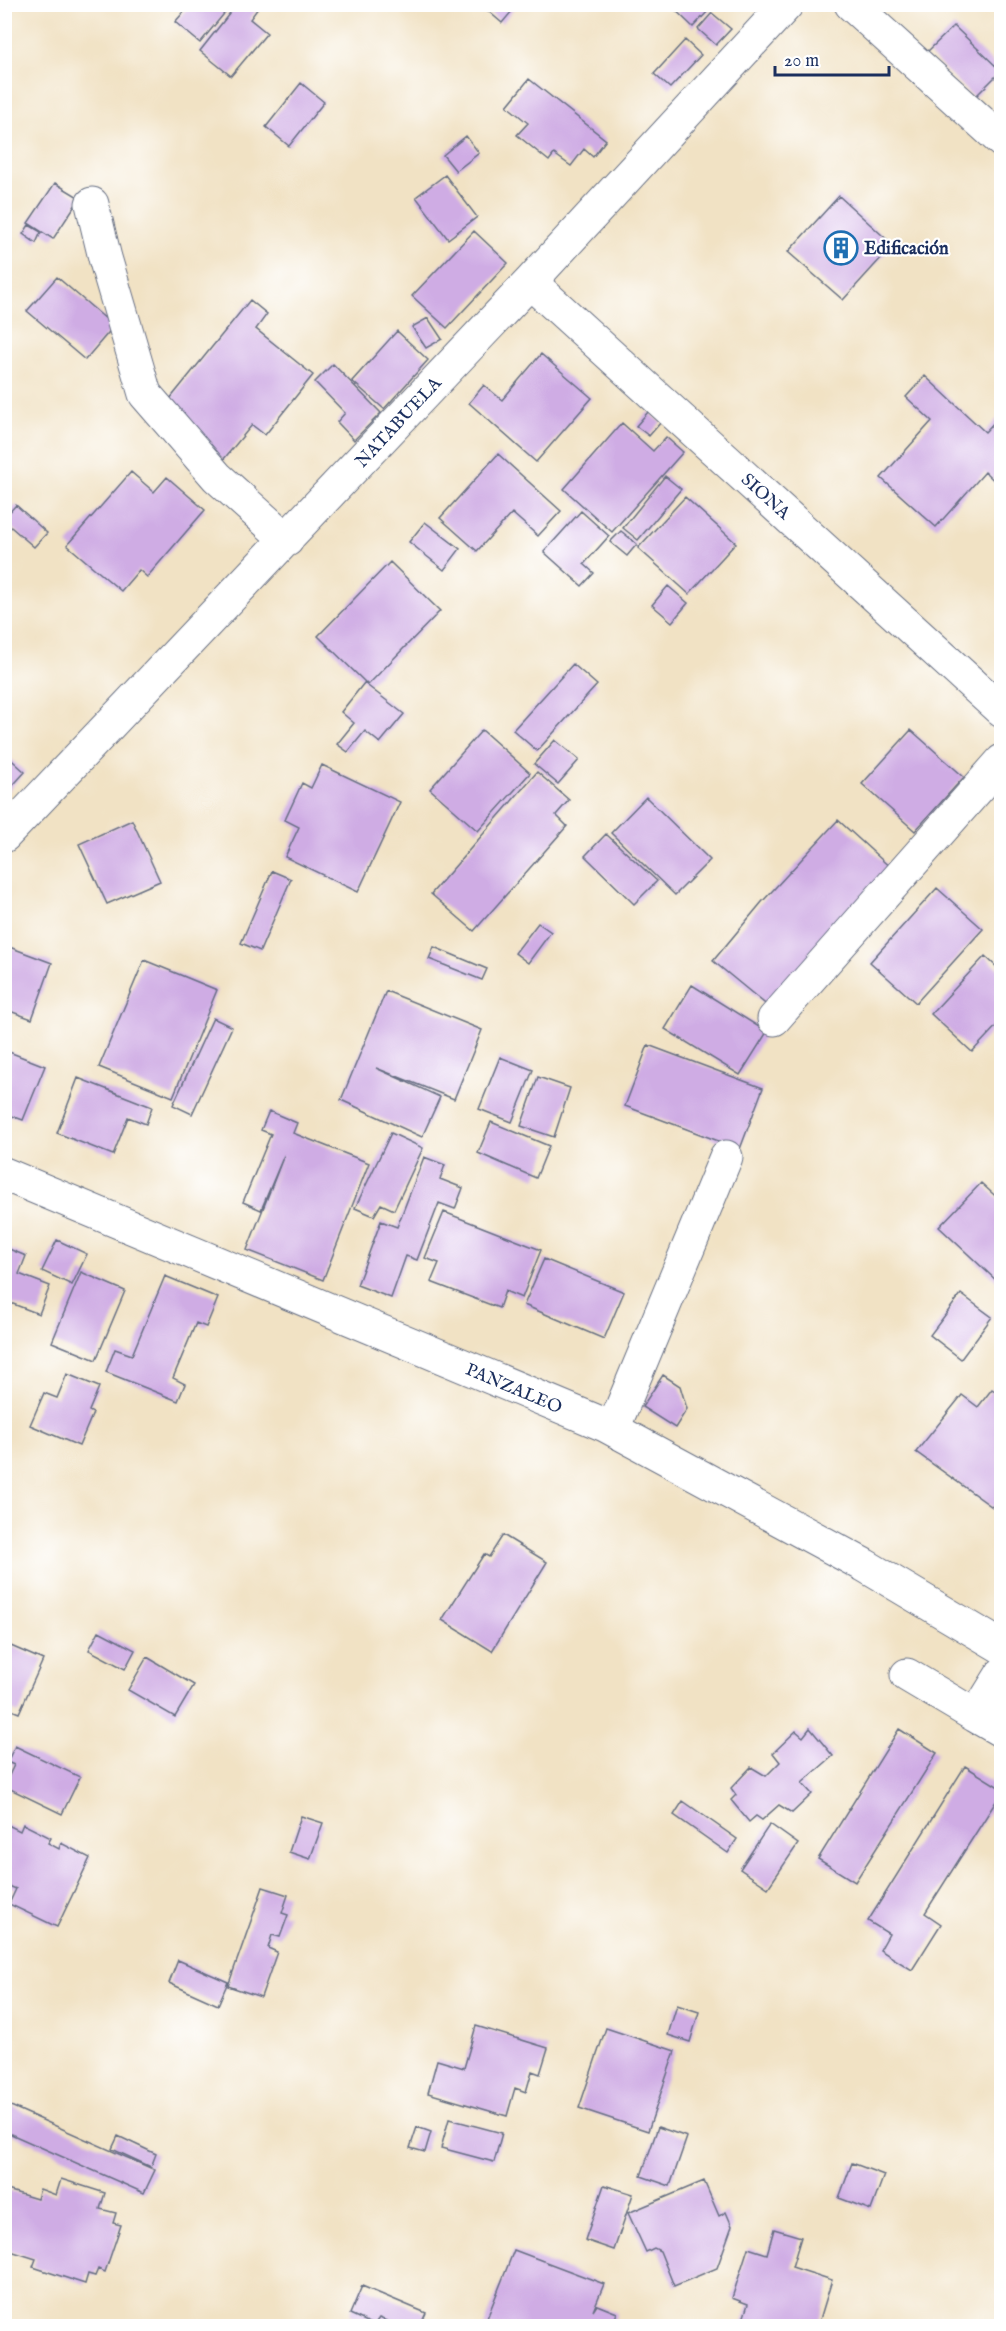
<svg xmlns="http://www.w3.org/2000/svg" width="1006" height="2331" viewBox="0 0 1006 2331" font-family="'IM FELL English',serif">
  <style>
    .building { fill: #cface4 }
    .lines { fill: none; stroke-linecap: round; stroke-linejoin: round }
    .minor-casing { stroke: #666e82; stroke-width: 35 }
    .minor { stroke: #fff; stroke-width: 33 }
    .labels { text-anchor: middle; stroke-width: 4.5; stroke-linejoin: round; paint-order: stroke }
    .poi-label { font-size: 18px; font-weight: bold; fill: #1b2f5e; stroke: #fff; text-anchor: start }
    .street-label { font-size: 18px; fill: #1b2f5e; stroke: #fff }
  </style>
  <rect width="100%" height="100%" fill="#fff"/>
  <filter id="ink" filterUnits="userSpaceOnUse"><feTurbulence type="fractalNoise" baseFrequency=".0167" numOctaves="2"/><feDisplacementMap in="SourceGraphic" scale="12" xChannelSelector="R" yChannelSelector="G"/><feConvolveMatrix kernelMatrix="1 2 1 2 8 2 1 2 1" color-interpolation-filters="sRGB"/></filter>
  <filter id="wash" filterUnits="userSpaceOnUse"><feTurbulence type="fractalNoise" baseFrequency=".008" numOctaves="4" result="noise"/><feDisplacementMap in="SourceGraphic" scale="24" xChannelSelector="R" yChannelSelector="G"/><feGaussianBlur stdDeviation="1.35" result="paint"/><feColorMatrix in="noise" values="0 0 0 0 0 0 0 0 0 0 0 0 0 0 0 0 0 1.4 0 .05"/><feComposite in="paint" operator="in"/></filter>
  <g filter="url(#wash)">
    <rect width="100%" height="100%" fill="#f1e2c4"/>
    <g id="blocks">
      <path class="building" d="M191,4H232L200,43L175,22Z
        M237,4H261L250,19L267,33L231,76L200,51Z
        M480,4H518L502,23Z
        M669,4H705L710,9L693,27Z
        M712,13L731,29L716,45L698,29Z
        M954,26L1001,71L974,98L927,52Z
        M685,40L701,55L670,88L654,74Z
        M529,79L606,140L593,157L584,149L571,166L554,154L549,161L517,135L528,123L507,106Z
        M301,83L324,102L289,146L266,127Z
        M466,136L479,153L456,171L443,155Z
        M445,175L477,217L448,239L416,197Z
        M55,183L80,198L53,239L28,223Z
        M839,196L893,245L843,300L788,252Z
        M29,225L41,232L36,243L23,234Z
        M474,231L508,263L447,328L412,296Z
        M57,277L114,326L85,360L27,311Z
        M250,300L267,314L256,329L313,375L265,435L252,425L223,460L161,410Z
        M428,318L442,339L426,348L412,327Z
        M397,331L428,360L384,409L352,381Z
        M541,354L592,398L536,462L469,403L484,385L502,400Z
        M333,364L381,413L354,440L337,422L345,413L315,382Z
        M925,376L985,432L1002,414V488L985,472L936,527L881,478L932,421L906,397Z
        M648,412L661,422L649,436L636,426Z
        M622,423L653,451L666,437L683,452L612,532L564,489Z
        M498,454L561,511L538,536L512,513L477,551L440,518Z
        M131,472L154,492L167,477L205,510L147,577L139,570L121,591L67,545Z
        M665,476L681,489L638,540L623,528Z
        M685,497L736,543L689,594L638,548Z
        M16,505L47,533L34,547L4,521V518Z
        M581,511L609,536L584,564L594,573L582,586L544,552Z
        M425,522L460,549L444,570L409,542Z
        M621,531L637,544L627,556L610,542Z
        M390,562L440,611L368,685L318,636Z
        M668,586L688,603L672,622L652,605Z
        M573,664L597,685L537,751L513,730Z
        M364,683L404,714L380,743L365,731L348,752L337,744L354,723L341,712Z
        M482,730L530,773L478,831L430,789Z
        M911,730L964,777L915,831L862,784Z
        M555,740L579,760L558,784L534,764Z
        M4,753L25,772L6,793L4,791Z
        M322,765L400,802L358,892L285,857L299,827L285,820L302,783L311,788Z
        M537,772L569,800L556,815L567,826L474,931L431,894Z
        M646,797L710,860L675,895L611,833Z
        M132,820L160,881L107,904L79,844Z
        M838,820L893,870L769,1007L713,961L762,902Z
        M606,834L657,881L634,904L585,856Z
        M272,871L291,879L260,951L241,943Z
        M937,888L983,929L916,1003L870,962Z
        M538,923L551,932L528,963L515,953Z
        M4,945L52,963L32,1019L4,1009Z
        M434,947L487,969L482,980L429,959Z
        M985,956L1002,972V1020L972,1052L931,1014Z
        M144,960L217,990L173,1097L99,1067Z
        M692,985L767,1032L740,1075L665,1029Z
        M386,991L482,1030L454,1099L376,1068L440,1097L422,1137L341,1100Z
        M213,1018L232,1027L192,1114L173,1105Z
        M648,1045L763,1088L740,1149L625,1106Z
        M4,1050L45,1066L23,1120L4,1113Z
        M500,1057L533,1070L512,1122L479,1109Z
        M538,1077L570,1088L554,1137L521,1126Z
        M78,1078L152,1107L146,1124L128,1117L113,1155L57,1133Z
        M269,1111L297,1123L293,1133L369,1163L323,1280L247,1250L284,1155L261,1210L243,1202L271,1134L261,1130Z
        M491,1122L549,1146L536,1178L478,1153Z
        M391,1133L423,1148L394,1210L381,1204L374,1216L355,1208Z
        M424,1157L445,1165L440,1179L463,1188L455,1209L439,1203L417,1260L406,1256L391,1298L357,1285L381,1221L397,1227Z
        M981,1183L1002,1202V1280L999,1283L939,1227Z
        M444,1212L541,1250L522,1298L505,1291L499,1308L431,1282L439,1263L425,1258Z
        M57,1240L87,1254L72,1285L42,1271Z
        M4,1247L26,1256L19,1274L50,1286L39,1314L8,1302L4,1311Z
        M544,1259L624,1292L604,1339L524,1305Z
        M81,1272L125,1291L96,1360L52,1342Z
        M165,1276L218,1298L206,1327L196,1323L173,1378L185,1384L178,1401L106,1372L115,1349L132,1355Z
        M961,1294L992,1317L961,1359L930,1335Z
        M67,1374L99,1387L89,1411L93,1413L79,1446L30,1425L44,1393L57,1398Z
        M663,1375L680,1386L687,1409L675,1428L642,1407Z
        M992,1389L1002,1396V1514L916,1452L962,1395L978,1407Z
        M503,1535L547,1562L492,1651L442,1620L484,1554L489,1557Z
        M99,1631L135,1650L125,1669L89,1650Z
        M4,1643L43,1660L19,1713L4,1707Z
        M147,1657L194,1685L175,1717L128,1690Z
        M810,1728L833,1756L802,1783L812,1794L792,1813L779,1805L762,1820L756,1816L749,1822L731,1800L736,1795L731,1788L751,1767L766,1776L780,1762L773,1753L796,1731L803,1737Z
        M899,1729L937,1753L855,1882L818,1859Z
        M15,1746L80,1777L62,1814L4,1786L14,1765L7,1762Z
        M965,1766L1002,1789V1792L925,1913L941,1924L912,1970L880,1950L889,1934L868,1921Z
        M683,1801L737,1839L728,1853L674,1815Z
        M301,1816L323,1823L310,1859L289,1852Z
        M4,1823L20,1831L23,1824L51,1838L48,1843L59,1849L61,1843L90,1858L57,1927L9,1904L16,1889L4,1884Z
        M770,1824L798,1844L768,1888L740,1869Z
        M263,1887L288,1895L282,1913L288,1915L280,1937L272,1935L268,1948L277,1952L261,1997L228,1986Z
        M178,1960L228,1982L218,2005L169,1983Z
        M677,2005L699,2012L690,2042L668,2035Z
        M476,2026L548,2048L540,2074L532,2071L526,2092L515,2088L507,2116L428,2093L437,2060L464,2068Z
        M606,2028L675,2051L648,2131L579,2108Z
        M4,2103L155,2170L144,2193L4,2131Z
        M449,2119L502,2133L494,2162L441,2148Z
        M417,2127L431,2132L425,2152L410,2148Z
        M658,2127L687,2137L670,2186L641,2176Z
        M118,2136L156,2154L151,2167L112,2149Z
        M852,2163L884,2175L871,2210L839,2198Z
        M61,2179L105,2193L100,2209L116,2213L113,2223L121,2225L105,2272L98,2269L95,2276L88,2274L85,2284L33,2267L36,2259L4,2249V2200L7,2190L37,2199L40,2189L56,2195Z
        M704,2181L719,2216L726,2212L732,2226L717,2268L674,2286L660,2251L654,2248L646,2252L628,2213Z
        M604,2185L633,2194L614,2250L585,2240Z
        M774,2229L801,2237L792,2267L832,2280L818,2326H796L788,2324V2326H752L742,2323L748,2304L732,2298L748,2248L767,2254Z
        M514,2250L604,2284L593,2311L597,2305L617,2313L612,2326H484Z
        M362,2286L426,2313L420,2326H399L379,2318L374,2325L350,2314Z"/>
    </g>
  </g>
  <g filter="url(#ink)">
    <use href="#blocks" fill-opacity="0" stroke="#666e82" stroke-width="1.5"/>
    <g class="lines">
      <defs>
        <path id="minor" d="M851,4L1002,141
          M92,204L105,258L145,394L217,477L287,540
          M530,282L1002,711
          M4,836L530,282L787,4
          M774,1019L1002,761
          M4,1174L605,1425L864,1565L1002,1647
          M613,1429L726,1157
          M907,1675L976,1716L1002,1674
          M976,1716L1002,1731"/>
      </defs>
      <use href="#minor" class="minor-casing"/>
      <use href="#minor" class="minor"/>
    </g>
  </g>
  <defs>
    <symbol id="building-ring" viewBox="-11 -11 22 22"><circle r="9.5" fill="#fff" stroke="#1f6fb2" stroke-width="1.5"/><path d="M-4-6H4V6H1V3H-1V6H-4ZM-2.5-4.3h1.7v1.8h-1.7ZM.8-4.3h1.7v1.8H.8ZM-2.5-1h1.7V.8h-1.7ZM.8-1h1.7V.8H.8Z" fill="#1f6fb2"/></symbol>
  </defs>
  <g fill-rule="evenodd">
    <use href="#building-ring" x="822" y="229" width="38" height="38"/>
  </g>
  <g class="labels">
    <g class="poi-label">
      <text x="864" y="254">Edificación</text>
    </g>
    <g class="street-label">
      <text transform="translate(398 422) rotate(-47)" y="6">NATABUELA</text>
      <text transform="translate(766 496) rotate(42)" y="6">SIONA</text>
      <text transform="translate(514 1388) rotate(23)" y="6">PANZALEO</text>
    </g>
  </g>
  <rect width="1006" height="2331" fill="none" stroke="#fff" stroke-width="24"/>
  <path d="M775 66v9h114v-9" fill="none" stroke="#1b2f5e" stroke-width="3"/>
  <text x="784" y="66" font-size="18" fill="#1b2f5e" stroke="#ffffff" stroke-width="4.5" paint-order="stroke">20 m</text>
</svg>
